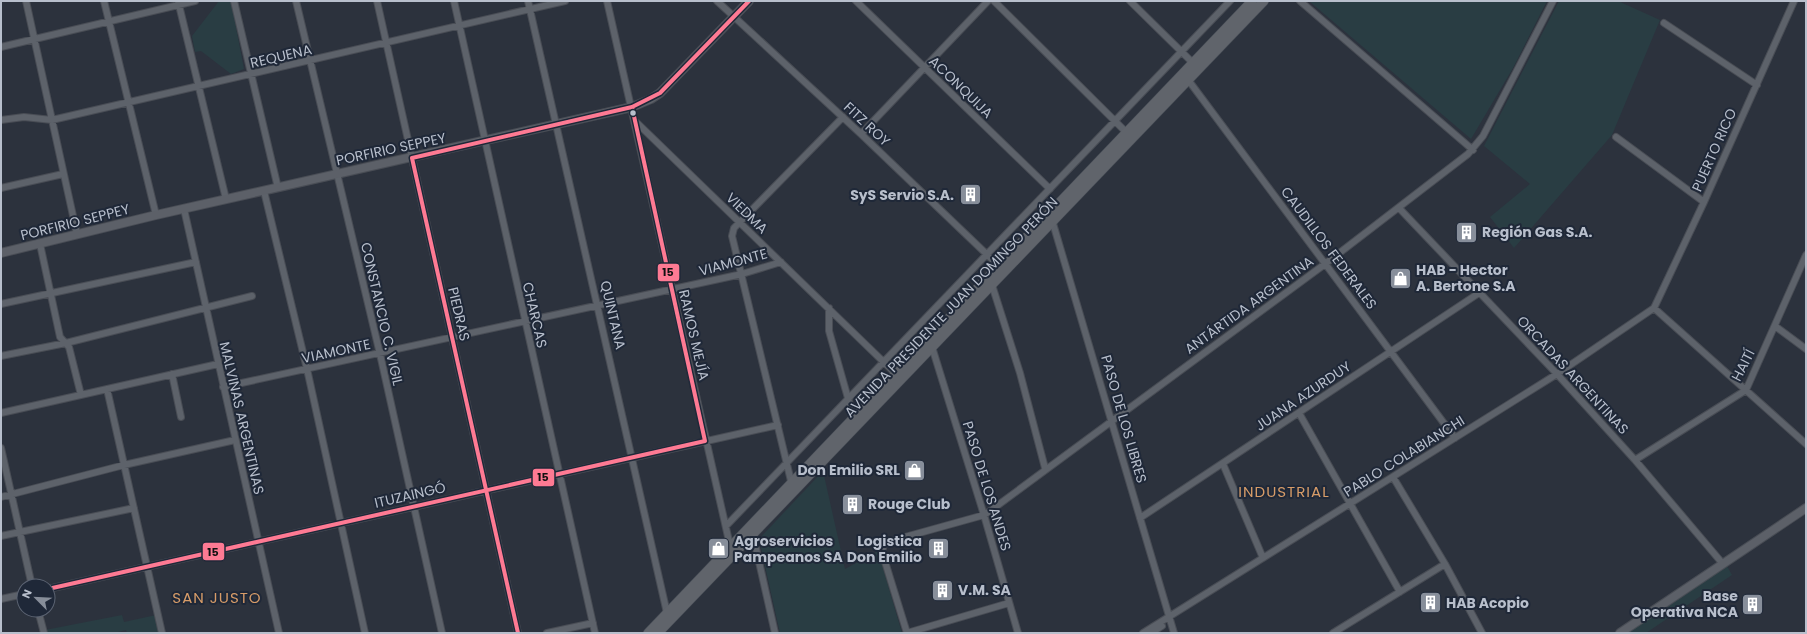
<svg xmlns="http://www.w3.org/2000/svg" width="1807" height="634" viewBox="0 0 1807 634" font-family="Poppins,sans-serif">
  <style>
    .green { fill: #293d43 }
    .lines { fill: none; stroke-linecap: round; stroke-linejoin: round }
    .street-casing { stroke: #494d55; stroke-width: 8 }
    .secondary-casing { stroke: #494d55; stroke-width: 10 }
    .primary-casing { stroke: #474d56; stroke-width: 10 }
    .street { stroke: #5d626a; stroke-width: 6 }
    .secondary { stroke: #5c6068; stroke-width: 8 }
    .primary { stroke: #60646b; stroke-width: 9 }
    .bus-1-casing { stroke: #1f2838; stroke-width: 7 }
    .bus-1 { stroke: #fe7a93; stroke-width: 4 }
    .bus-dot { fill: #b8bfcc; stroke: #1f2838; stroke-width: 1.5 }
    .labels { text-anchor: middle; stroke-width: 4; stroke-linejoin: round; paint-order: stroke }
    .street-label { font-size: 14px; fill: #b8bfcc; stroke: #1f2838 }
    .poi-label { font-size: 14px; font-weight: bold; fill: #b8bfcc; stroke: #1f2838; text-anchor: start }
    .neighbourhood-label { font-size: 15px; letter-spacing: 1px; fill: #d79c68; stroke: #1f2838 }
    .line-badge { stroke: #1f2838; stroke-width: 1.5 }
    .pale-badge-label { font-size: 11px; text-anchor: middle; font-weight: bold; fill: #111 }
  </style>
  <rect width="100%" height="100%" fill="#2c323d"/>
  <path class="green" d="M219,1H231L244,69L231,74L201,51L195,52L192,36Z
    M1309,1H1547L1513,68L1471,139Z
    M1559,1H1618L1660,20L1612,135L1514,248L1490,217L1530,184L1484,146Z
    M823,471L845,569L878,551L902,633H780L759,539Z
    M1727,566L1732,575L1646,633H1627Z
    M122,615L124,622L156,615L160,633H127L126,630L114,633H45V630Z"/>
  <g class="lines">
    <defs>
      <path id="street" d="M26,1L77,234
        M104,1L156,215
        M178,1L226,199
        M234,1L278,188
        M296,1L380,354L442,633
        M377,1L518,633
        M454,1L595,633
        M528,1L667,613L666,616
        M607,1L731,550
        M717,1L861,134L999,266
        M856,1L1050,189
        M994,1L1126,132
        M1130,1L1193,63
        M1300,1L1473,150
        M1664,23L1757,85
        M1,47L195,1
        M1186,77L1455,438
        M1,120L24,117L52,120L565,1
        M634,120L895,373
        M861,134L988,1
        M1616,137L1704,202
        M1,188L63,174
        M264,191L307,369L365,633
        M1399,208L1557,374L1635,460L1723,564
        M184,209L279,633
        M1052,220L1174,633
        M40,244L60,337L69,347L81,395
        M992,285L1020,373L1045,468
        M1,304L196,262
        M829,308V331L853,416
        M1654,308L1806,444
        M1775,326L1806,349
        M932,347L984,515L1018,633
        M1,356L66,343L252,296
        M172,374L181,417
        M223,387L742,274L781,262
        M107,389L162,633
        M1,413L218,364
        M1299,413L1400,592
        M1,448L32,586
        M1635,460L1746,390L1806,255
        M1223,464L1263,558
        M1393,477L1445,564L1482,633
        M791,481L732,236L734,228L843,117
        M1,497L124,465L235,440
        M1140,518L1479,293
        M726,526L1230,1
        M753,535L775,633
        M1,536L134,508
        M48,589L778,425
        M1,599L24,594
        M1009,603L907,633L882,552L884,544L887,542L984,515L990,511L1325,264L1468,154L1483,136L1553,1
        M38,610L44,633
        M547,633L593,623
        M1143,633L1557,374L1654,308L1704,202L1794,1
        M1151,633L1162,626
        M1333,633L1445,564"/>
      <path id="secondary" d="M1,253L156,215L632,107L651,99L660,93L749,1
        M1620,633L1806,508"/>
      <path id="primary" d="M648,633L1252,1
        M658,633L1264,1"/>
    </defs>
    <use href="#street" class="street-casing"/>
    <use href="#secondary" class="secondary-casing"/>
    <use href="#primary" class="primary-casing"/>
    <use href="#street" class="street"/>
    <use href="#secondary" class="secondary"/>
    <use href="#primary" class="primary"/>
    <defs>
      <path id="bus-1" d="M48,589L705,441L632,107
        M518,633L412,158L632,107L660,93L749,1"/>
    </defs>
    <use href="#bus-1" class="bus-1-casing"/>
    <use href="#bus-1" class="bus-1"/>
  </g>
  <defs>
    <symbol id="building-square" viewBox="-11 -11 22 22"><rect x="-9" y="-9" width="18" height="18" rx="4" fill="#878e9a" stroke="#1f2838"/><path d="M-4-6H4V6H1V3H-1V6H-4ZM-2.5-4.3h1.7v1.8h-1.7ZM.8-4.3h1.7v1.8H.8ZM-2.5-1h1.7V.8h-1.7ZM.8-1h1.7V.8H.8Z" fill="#fff"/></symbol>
    <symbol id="shop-square" viewBox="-11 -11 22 22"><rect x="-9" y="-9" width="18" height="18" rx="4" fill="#878e9a" stroke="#1f2838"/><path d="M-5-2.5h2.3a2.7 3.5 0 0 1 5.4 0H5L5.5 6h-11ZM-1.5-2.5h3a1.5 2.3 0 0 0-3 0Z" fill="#fff"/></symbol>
  </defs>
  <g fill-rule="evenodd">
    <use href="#building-square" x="958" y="182" width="25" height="25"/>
    <use href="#building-square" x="1454" y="220" width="25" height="25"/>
    <use href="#shop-square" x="1388" y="266" width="25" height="25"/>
    <use href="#shop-square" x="902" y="458" width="25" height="25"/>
    <use href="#building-square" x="840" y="492" width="25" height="25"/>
    <use href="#shop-square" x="706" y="536" width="25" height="25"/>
    <use href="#building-square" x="926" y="536" width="25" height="25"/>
    <use href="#building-square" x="930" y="578" width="25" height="25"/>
    <use href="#building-square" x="1418" y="590" width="25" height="25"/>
    <use href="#building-square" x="1740" y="592" width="25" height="25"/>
  </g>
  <circle class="bus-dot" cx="633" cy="113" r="3.5"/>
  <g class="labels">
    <g class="street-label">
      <text transform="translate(281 56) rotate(-13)" y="5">REQUENA</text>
      <text transform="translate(961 87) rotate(44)" y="5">ACONQUIJA</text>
      <text transform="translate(867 124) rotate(43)" y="5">FITZ ROY</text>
      <text transform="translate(391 149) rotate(-12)" y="5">PORFIRIO SEPPEY</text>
      <text transform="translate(1714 150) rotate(-66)" y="5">PUERTO RICO</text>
      <text transform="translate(747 213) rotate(44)" y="5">VIEDMA</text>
      <text transform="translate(75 222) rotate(-14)" y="5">PORFIRIO SEPPEY</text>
      <text transform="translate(1329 248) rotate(53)" y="5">CAUDILLOS FEDERALES</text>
      <text transform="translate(733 262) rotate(-15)" y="5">VIAMONTE</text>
      <text transform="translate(1249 305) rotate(-36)" y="5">ANTÁRTIDA ARGENTINA</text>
      <text transform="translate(951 307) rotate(-46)" y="5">AVENIDA PRESIDENTE JUAN DOMINGO PERÓN</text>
      <text transform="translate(382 314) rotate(77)" y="5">CONSTANCIO C. VIGIL</text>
      <text transform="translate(459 314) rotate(77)" y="5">PIEDRAS</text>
      <text transform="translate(535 315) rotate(77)" y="5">CHARCAS</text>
      <text transform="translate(613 315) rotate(77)" y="5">QUINTANA</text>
      <text transform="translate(694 335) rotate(77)" y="5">RAMOS MEJÍA</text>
      <text transform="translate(336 351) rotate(-12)" y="5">VIAMONTE</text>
      <text transform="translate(1743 365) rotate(-63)" y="5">HAITÍ</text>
      <text transform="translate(1573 375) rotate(47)" y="5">ORCADAS ARGENTINAS</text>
      <text transform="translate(1303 396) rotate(-34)" y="5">JUANA AZURDUY</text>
      <text transform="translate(242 418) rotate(77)" y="5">MALVINAS ARGENTINAS</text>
      <text transform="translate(1124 419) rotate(74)" y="5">PASO DE LOS LIBRES</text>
      <text transform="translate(1404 456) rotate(-32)" y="5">PABLO COLABIANCHI</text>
      <text transform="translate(987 486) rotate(73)" y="5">PASO DE LOS ANDES</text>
      <text transform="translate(410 495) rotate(-13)" y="5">ITUZAINGÓ</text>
    </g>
    <g class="poi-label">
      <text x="954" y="200" text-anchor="end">SyS Servio S.A.</text>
      <text x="1482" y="237">Región Gas S.A.</text>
      <text x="1416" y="275">HAB - Hector<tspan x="1416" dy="16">A. Bertone S.A</tspan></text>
      <text x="900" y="475" text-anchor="end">Don Emilio SRL</text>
      <text x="868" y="509">Rouge Club</text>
      <text x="734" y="546">Agroservicios<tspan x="734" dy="16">Pampeanos SA</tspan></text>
      <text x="922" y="546" text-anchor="end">Logistica<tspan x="922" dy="16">Don Emilio</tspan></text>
      <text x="958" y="595">V.M. SA</text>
      <text x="1738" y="601" text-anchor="end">Base<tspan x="1738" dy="16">Operativa NCA</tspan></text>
      <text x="1446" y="608">HAB Acopio</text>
    </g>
    <g class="neighbourhood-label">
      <text x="1284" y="497">INDUSTRIAL</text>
      <text x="217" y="603">SAN JUSTO</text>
    </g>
  </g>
  <g class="line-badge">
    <rect x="657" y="263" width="23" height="19" rx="4" fill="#fe7a93"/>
    <rect x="532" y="468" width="23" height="19" rx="4" fill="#fe7a93"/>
    <rect x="202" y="542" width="23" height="19" rx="4" fill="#fe7a93"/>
  </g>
  <g class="pale-badge-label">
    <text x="668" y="276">15</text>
    <text x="543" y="481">15</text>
    <text x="213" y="556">15</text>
  </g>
  <rect width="1807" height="634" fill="none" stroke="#b8bfcc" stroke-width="4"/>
  <g transform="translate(36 598) rotate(294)"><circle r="19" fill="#1f2838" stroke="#5c6473"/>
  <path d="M0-3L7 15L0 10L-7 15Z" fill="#878e9a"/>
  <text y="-6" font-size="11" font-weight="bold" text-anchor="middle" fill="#b8bfcc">N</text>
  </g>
</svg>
